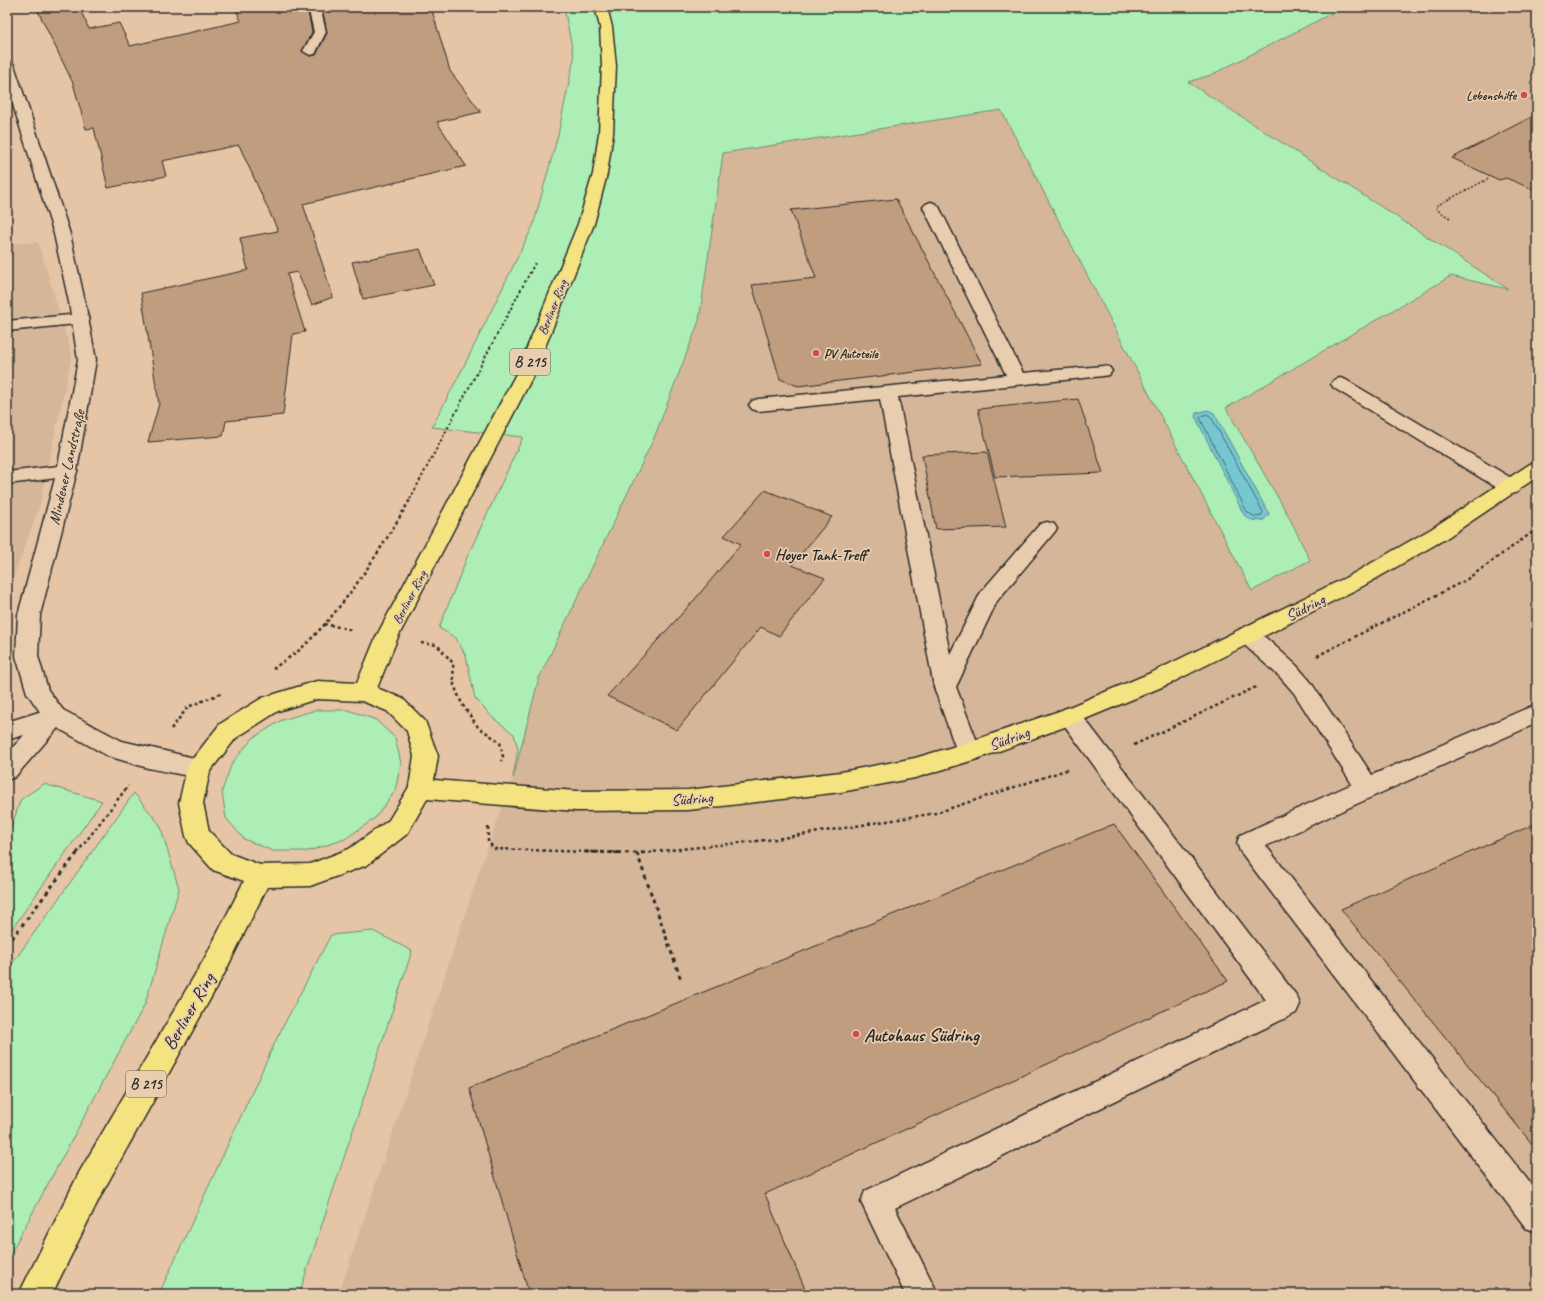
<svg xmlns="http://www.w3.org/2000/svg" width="1544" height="1301" viewBox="0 0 1544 1301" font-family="Caveat,sans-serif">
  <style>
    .built { fill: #d6b698 }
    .green { fill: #adeeb7; stroke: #6c8c71 }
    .water { fill: #77c7d1; stroke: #59898f }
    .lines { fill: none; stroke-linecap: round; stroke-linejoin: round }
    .shore { stroke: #49696d; stroke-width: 1 }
    .building { fill: #c19d7f; stroke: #2b2b2b }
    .service-casing { stroke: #2b2b2b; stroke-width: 3 }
    .minor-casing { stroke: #2b2b2b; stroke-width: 3 }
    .primary-casing { stroke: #2b2b2b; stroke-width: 3 }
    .path-far3 { stroke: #2b2b2b; stroke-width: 1.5; stroke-dasharray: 2 2; stroke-linecap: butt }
    .path-far2 { stroke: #2b2b2b; stroke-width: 2; stroke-dasharray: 2.5 2.5; stroke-linecap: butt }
    .path-far1 { stroke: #2b2b2b; stroke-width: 2.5; stroke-dasharray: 3 3; stroke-linecap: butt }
    .path { stroke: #2b2b2b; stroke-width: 3; stroke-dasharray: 4 4; stroke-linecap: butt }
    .service { fill: #e8cdaf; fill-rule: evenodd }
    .minor { fill: #e8cdaf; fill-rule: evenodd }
    .primary { fill: #f5e382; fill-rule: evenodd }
    .poi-dot { fill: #d1495b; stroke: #e8cdaf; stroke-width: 1.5 }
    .labels { text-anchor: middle; stroke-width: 3.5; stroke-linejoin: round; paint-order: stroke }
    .far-poi-label { font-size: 13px; font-weight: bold; fill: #2b2b2b; stroke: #e8cdaf; text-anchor: end }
    .far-street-label { font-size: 13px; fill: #2b2b2b; stroke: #e8cdaf }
    .shield { fill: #e8cdaf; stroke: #645c53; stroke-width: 1 }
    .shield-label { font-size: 15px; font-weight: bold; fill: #2b2b2b }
    .street-label { font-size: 16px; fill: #2b2b2b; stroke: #e8cdaf }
    .poi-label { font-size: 16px; font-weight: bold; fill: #2b2b2b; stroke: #e8cdaf; text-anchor: start }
    .near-street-label { font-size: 19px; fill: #2b2b2b; stroke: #e8cdaf }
    .near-poi-label { font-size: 19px; font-weight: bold; fill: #2b2b2b; stroke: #e8cdaf; text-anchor: start }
  </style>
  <rect width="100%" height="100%" fill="#e5c5a5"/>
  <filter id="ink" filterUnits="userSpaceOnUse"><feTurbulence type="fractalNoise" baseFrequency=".025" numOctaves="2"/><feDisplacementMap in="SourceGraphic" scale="8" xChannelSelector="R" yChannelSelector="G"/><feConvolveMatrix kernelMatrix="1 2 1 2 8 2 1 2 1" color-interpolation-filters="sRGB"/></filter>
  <g filter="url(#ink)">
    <path class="built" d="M1344,7H1537V1294H339L483,860L513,778L539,678L654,438L699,321L723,153L1001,110L1252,591L1310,559L1288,515L1225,409L1451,276L1506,288L1188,81L1211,75Z
      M38,242L72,355L39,508L7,594V244Z"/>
    <path class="green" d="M564,7H1344L1211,75L1188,82L1508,289L1451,276L1226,408L1288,515L1310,560L1252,591L1001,110L723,153L699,321L654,438L539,678L513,778L518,749L514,734L493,718L475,698L466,656L456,638L439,628L468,555L523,437L432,427L465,364L533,226L558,135L574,58Z
      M316,710H348L376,720L395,738L401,763L395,791L375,818L345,839L309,851H273L244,839L226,818L222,791L232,763L253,738L282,720Z
      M44,784L102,801L7,936V839L21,799Z
      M134,793L160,825L179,889L145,1004L7,1260V971Z
      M373,931L412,951L299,1294H159L278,1036L331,935Z"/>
    <path class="water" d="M1208,410L1214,413L1269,514L1264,520C1255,521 1250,521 1244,515L1195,416L1196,413Z"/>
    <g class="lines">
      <path class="shore" d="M1207,414L1211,417L1263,512L1261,516L1255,517L1247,512L1200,418Z"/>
    </g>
    <path class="building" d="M36,7H79L89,29L119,23L130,46L241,21L235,7H307L312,32L302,51L310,56L316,55L327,33L322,7H431L450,71L481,112L437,122L466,166L303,204L333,297L312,305L297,272L287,274L305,332L293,334L283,415L226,421L223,436L148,442L159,404L141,293L248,270L240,238L278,231L239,145L162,161L166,176L108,188L94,128L86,129L73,83Z
      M1537,114V191L1506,178L1499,180L1452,158Z
      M896,199L982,364L798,386L780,379L752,285L816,278L791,210Z
      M420,249L434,285L363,299L352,262Z
      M1078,399L1103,473L995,477L978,409Z
      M987,452L1006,527L936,529L922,455Z
      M765,490L832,517L792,565L825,578L779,636L761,627L677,730L607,696L696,598L741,544L724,536Z
      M1537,823V1150L1341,909Z
      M1114,824L1228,981L765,1194L807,1294H529L469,1088Z"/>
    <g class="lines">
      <defs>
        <path id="service" d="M931,202L936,204L939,207L1023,373L1103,366L1109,367L1112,371L1109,375L1103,376L898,397L950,654L981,592L1040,524L1047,522L1054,524L1057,529L997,601L956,687L981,752L977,759L969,761L961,759L957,752L934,687L880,399L758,411L752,409L749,405L752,401L758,399L1006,375L923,207L926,204Z
          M80,314L86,315L89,319L86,323L7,331V321Z
          M1340,378L1346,380L1518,482L1521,487L1518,492L1511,494L1504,492L1334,388L1331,384L1334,380Z
          M67,465L74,466L77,471L74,476L7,484V472Z
          M1248,627L1256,629L1296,665L1310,681L1372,775L1537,704V723L1376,795L1266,846L1537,1192V1232L1526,1228L1240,851L1237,843L1240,835L1352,784L1294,693L1280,677L1240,641L1237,635L1240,629Z
          M55,707L63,710L66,716L63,722L15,777L7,780V754L24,735L7,740V722Z
          M1070,707L1078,710L1296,995L1300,1004L1296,1013L895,1208L938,1294H905L861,1202L865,1191L1266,1000L1062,722L1059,716L1062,710Z"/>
        <path id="minor" d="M308,7H320L326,32L315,54L310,55L303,51L314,32Z
          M7,61L12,62L14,65L70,234L85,302L96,360L77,471L40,615L38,656L48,690L63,710L122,741L207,761L211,768L207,775L199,778L148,768L108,756L47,722L27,693L16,656L18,615L57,471L78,360L69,302L54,234L7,86Z"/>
        <path id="primary" d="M595,7H607L612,27L616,66L613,133L607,174L594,224L535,372L398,637L377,688L403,699L425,721L438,756L434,780L576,791L688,790L841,772L915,758L966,743L1062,710L1153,672L1349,576L1431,529L1530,464L1537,462V477L1445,539L1363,586L1169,684L1078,722L977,759L915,778L841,792L688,810L576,811L427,799L407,834L367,865L310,886L267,887L224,974L102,1193L52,1294H19L80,1171L206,956L244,881L213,870L189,843L186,836L179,803L187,768L191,761L220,724L262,698L317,681L357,683L376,637L517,372L578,224L593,174L599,133L602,66L600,27ZM317,699L362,701L387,711L407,731L414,756L409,787L389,820L349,849L310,864L260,865L231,854L209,831L203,803L210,771L236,738L278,711Z"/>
      </defs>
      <use href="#service" class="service-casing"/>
      <use href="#minor" class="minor-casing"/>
      <use href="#primary" class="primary-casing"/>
      <path class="path-far3" d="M1450,218L1437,210L1436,206L1488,179"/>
      <path class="path-far2" d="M410,499L535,263"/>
      <path class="path-far1" d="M324,624L353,630
        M421,643L437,645L453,663L454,685L462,704L478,727L500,742L503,757L501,761
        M1317,656L1466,580L1537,529
        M273,669C283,661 296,654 305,645C348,603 381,549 411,498
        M171,729L188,707L222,693
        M1134,745L1256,687
        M488,827V842L495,849L621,853
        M77,853L128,786
        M642,853L776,839L936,813L1069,769"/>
      <path class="path" d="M585,852L637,853L652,852
        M637,853L681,980
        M7,945L78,852"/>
      <use href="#service" class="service"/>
      <use href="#minor" class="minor"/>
      <use href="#primary" class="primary"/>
    </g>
  </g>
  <g class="poi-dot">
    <circle cx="1524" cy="95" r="4"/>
    <circle cx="816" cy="353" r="4"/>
    <circle cx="767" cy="554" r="4"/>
    <circle cx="856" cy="1034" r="4"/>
  </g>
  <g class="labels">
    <g class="far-poi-label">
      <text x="1516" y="100">Lebenshilfe</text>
      <text x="824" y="358" text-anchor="start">PV Autoteile</text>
    </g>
    <g class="far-street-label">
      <text transform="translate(552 307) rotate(-68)" y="5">Berliner Ring</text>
      <text transform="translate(409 597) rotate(-62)" y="5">Berliner Ring</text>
    </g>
    <g class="shield">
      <rect x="510" y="349" width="40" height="26" rx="3"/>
      <rect x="126" y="1071" width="40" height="26" rx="3"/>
    </g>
    <g class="shield-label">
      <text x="530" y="367">B 215</text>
      <text x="146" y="1089">B 215</text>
    </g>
    <g class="street-label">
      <text transform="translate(66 467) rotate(-77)" y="6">Mindener Landstraße</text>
      <text transform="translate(1305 607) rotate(-27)" y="6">Südring</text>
      <text transform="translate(1009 738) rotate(-20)" y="6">Südring</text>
      <text transform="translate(692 798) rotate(-4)" y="6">Südring</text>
    </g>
    <g class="poi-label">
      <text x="775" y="560">Hoyer Tank-Treff</text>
    </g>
    <g class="near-street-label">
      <text transform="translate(188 1011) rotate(-60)" y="7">Berliner Ring</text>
    </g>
    <g class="near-poi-label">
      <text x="864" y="1041">Autohaus Südring</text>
    </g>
  </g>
  <rect width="1544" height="1301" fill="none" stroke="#e8cdaf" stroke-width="24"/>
  <rect x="12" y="12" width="1520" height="1277" fill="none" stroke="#2b2b2b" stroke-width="1.5" filter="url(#ink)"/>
</svg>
